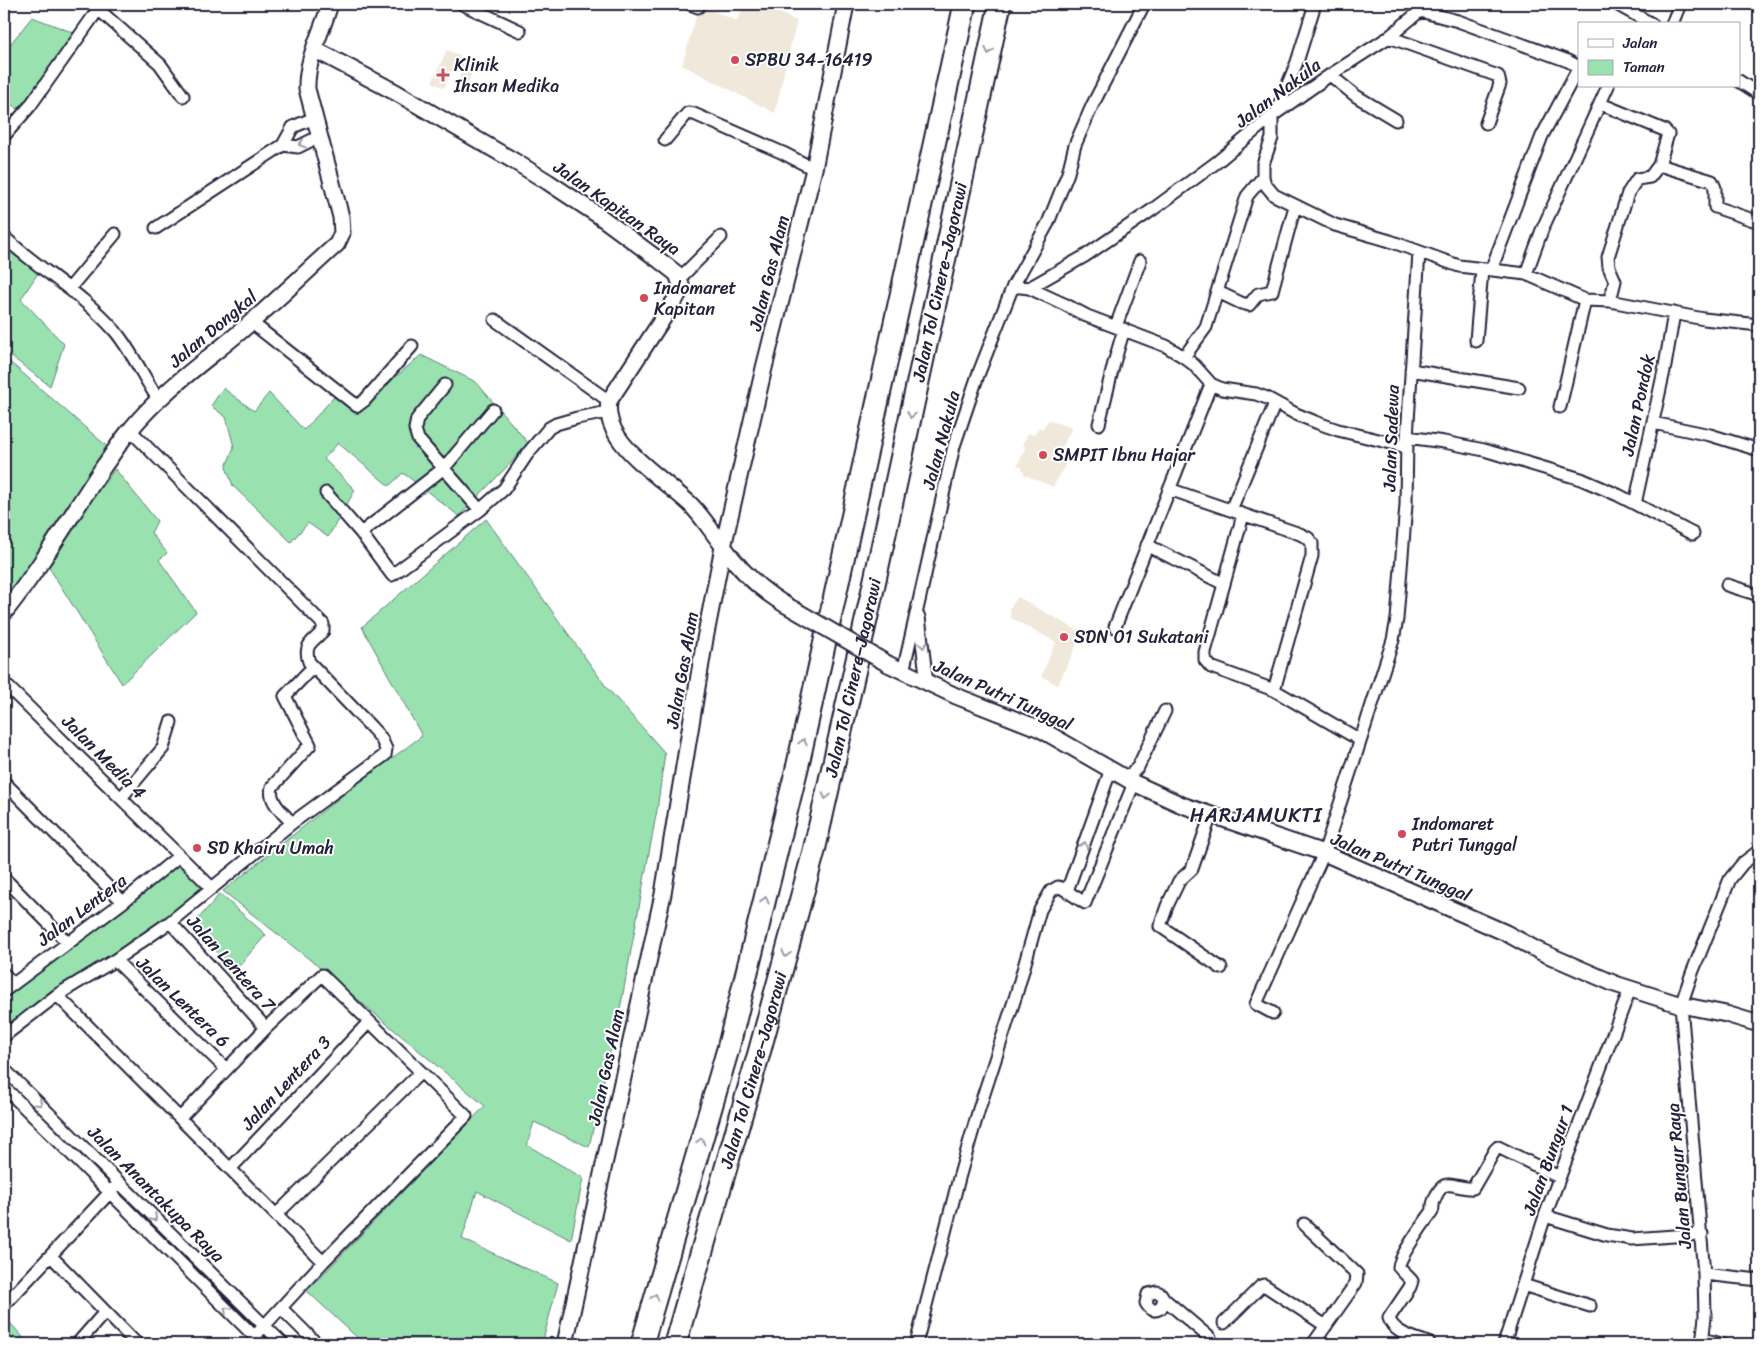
<svg xmlns="http://www.w3.org/2000/svg" width="1763" height="1348" viewBox="0 0 1763 1348" font-family="Sriracha,sans-serif">
  <style>
    .built { fill: #f0e8da }
    .green { fill: #99e2b0; stroke: #5e8276 }
    .lines { fill: none; stroke-linecap: round; stroke-linejoin: round }
    .minor-casing { stroke: #22223b; stroke-width: 15 }
    .tertiary-casing { stroke: #22223b; stroke-width: 19 }
    .motorway-casing { stroke: #22223b; stroke-width: 25 }
    .minor { stroke: #fff; stroke-width: 11 }
    .tertiary { stroke: #fff; stroke-width: 15 }
    .motorway { stroke: #fff; stroke-width: 21 }
    .tertiary-bridge-casing { stroke: #22223b; stroke-width: 19; stroke-linecap: butt }
    .tertiary-bridge { stroke: #fff; stroke-width: 15 }
    .oneway { stroke: #9c9ca7 }
    .poi-dot { fill: #d1495b; stroke: #fff; stroke-width: 2 }
    .labels { text-anchor: middle; stroke-width: 4; stroke-linejoin: round; paint-order: stroke }
    .poi-label { font-size: 18px; fill: #22223b; stroke: #fff; text-anchor: start }
    .street-label { font-size: 18px; fill: #22223b; stroke: #fff }
    .quarter-label { font-size: 20px; letter-spacing: 1px; fill: #22223b; stroke: #fff }
  </style>
  <rect width="100%" height="100%" fill="#fff"/>
  <filter id="ink" filterUnits="userSpaceOnUse"><feTurbulence type="fractalNoise" baseFrequency=".02" numOctaves="2"/><feDisplacementMap in="SourceGraphic" scale="10" xChannelSelector="R" yChannelSelector="G"/><feConvolveMatrix kernelMatrix="1 2 1 2 8 2 1 2 1" color-interpolation-filters="sRGB"/></filter>
  <g filter="url(#ink)">
    <path class="built" d="M745,4H760L797,21L788,55L775,113L682,65L696,17L702,6L737,21Z
      M447,50L476,63L465,90L456,86L463,68L455,64L444,88L432,82Z
      M1049,420L1072,428L1059,453L1069,458L1053,487L1025,475L1021,466H1017L1025,449L1023,443L1028,433L1034,435L1039,427L1042,429Z
      M1018,597L1082,633L1058,685L1041,676L1056,642L1011,618L1010,608Z"/>
    <path class="green" d="M32,17L77,34L18,109L4,100V52Z
      M4,246L38,273L21,299L64,344L50,386L4,351Z
      M421,355L476,382L529,444L459,516L403,473L389,486L338,443L324,459L355,490L328,537L308,523L291,542L233,486L226,467L234,447L226,417L211,406L223,388L254,411L269,393L304,430L334,397L358,410Z
      M4,357L110,449L14,589L4,600Z
      M115,469L157,521L151,533L167,553L159,560L196,612L122,684L45,561Z
      M486,519L607,688L665,753L657,810L622,999L589,1147L534,1122L527,1145L583,1178L571,1240L477,1191L462,1239L558,1283L542,1344H364L307,1291L485,1106L319,967L223,891L353,787L422,736L362,627Z
      M179,856L212,888L4,1036V991Z
      M220,894L266,935L236,969L190,928Z
      M4,1316L29,1344H4Z"/>
    <g class="lines">
      <defs>
        <path id="minor" d="M462,4L520,31
          M690,4L698,7
          M1616,4L1652,24
          M98,9L160,64L183,96
          M1672,24L1680,4
          M1389,37L1498,76L1500,84L1486,123
          M1330,75L1356,96L1396,120
          M1739,81L1759,94
          M1601,104L1664,130L1668,134L1659,165L1650,177L1637,179L1628,193L1608,257L1609,267L1615,281L1610,301
          M1276,113L1297,62L1315,4
          M1272,117V138L1263,164V177L1265,184L1274,195L1335,225L1390,241L1459,266L1526,274L1585,300L1610,301L1704,319L1759,325
          M4,136L30,106L102,4
          M665,140L686,115L688,113L694,114L783,153L814,169
          M283,145L298,147L320,136
          M1659,165L1712,181L1715,188V207L1759,222
          M156,228L283,145L293,127L314,118
          M4,237C40,270 83,294 115,331C131,350 144,378 158,399
          M1491,270L1542,136L1579,67
          M1526,274L1542,230L1608,86
          M679,279L721,237
          M1013,286L1029,288L1085,256L1152,210L1217,162L1276,113L1330,75L1389,37L1420,11L1458,21L1568,61L1579,67
          M1029,288L1064,304L1087,316L1166,346L1184,357L1194,365L1211,384L1222,389L1256,394L1267,398L1296,414L1318,423L1338,430L1407,447
          M69,289L115,234
          M1218,292L1241,303L1249,305L1258,294L1272,291L1295,206
          M495,320L609,401
          M251,322L357,406L365,400L412,346
          M1116,326L1140,261
          M1476,341L1482,270
          M1184,357L1206,327L1247,196L1263,177
          M1411,370L1519,388
          M445,385L417,419L415,429L418,439L480,510
          M1560,407L1585,300
          M1653,423L1710,435L1759,450
          M1099,424L1114,363L1124,329
          M1407,437L1444,442L1484,450L1581,479L1618,495L1693,534
          M1169,489L1300,534L1308,538L1312,543V556L1274,690
          M326,493L361,533L392,575L480,510L504,489L528,453L549,428L556,424L577,418L608,412
          M1635,504L1665,366L1674,313
          M1231,510L1275,403
          M361,533L444,468L493,410
          M1147,545L1224,584L1205,652V660L1211,667L1274,690L1360,740
          M1224,584L1243,515
          M1727,585L1759,595
          M919,617L927,683
          M1115,627L1211,384
          M903,672L954,446L978,375L1013,286L1048,223L1068,173L1075,145L1092,106L1144,4
          M4,683L212,888
          M1127,778L1138,767L1165,711
          M4,782L123,902
          M121,798L163,748L171,722
          M1211,815L1192,869L1179,881L1167,906L1160,926L1221,968
          M292,823C283,813 268,801 272,787L310,745L285,696L313,667
          M4,878L68,943
          M1067,891L1111,769
          M170,922L266,1028
          M115,960L226,1069
          M4,974L13,984
          M4,991L123,902L179,856
          M57,995L323,1262
          M1273,1013L1256,1004L1324,853L1393,640L1397,619L1406,505L1407,437L1419,252
          M4,1036L57,995L115,960L170,922L292,823L385,755L386,749L381,738L371,727L309,662C303,644 313,642 323,631V624L130,430
          M4,1069L283,1344
          M4,1087L262,1344
          M180,1118L266,1028L322,975L466,1116L323,1262L254,1337
          M230,1169L369,1022
          M277,1214L421,1072
          M1545,1216L1607,1235L1632,1239L1702,1234
          M1304,1224L1357,1274L1356,1283L1313,1344
          M51,1256L137,1344
          M1704,1274L1759,1280
          M1523,1285L1590,1306
          M1164,1299L1161,1308C1154,1312 1150,1310 1146,1303L1148,1294L1157,1292L1161,1294L1164,1299L1210,1338L1213,1344
          M4,1305L114,1188
          M281,1308L317,1344
          M1224,1323L1261,1286L1264,1285L1326,1326
          M1703,1339L1721,1344
          M77,1344L105,1312
          M916,1344L959,1178L979,1109L1016,995L1040,910L1051,891L1058,887L1062,888L1085,903L1134,783
          M1430,1344C1417,1338 1393,1334 1389,1318L1410,1287L1412,1281C1409,1277 1400,1270 1399,1267C1397,1260 1426,1220 1432,1212C1434,1208 1432,1205 1434,1201C1444,1173 1455,1190 1473,1188L1495,1150L1498,1147L1559,1177
          M1504,1344L1545,1216L1630,989
          M1702,1344L1705,1317L1704,1274L1681,1005L1692,973L1730,879L1743,863L1759,851"/>
        <path id="tertiary" d="M314,49L397,93L514,161L548,182L598,215L659,260L677,274L681,285L680,291L675,300L609,401C607,414 610,425 618,437C633,460 668,484 690,504C703,517 712,532 723,546C741,572 765,594 793,609
          M4,613C41,567 71,515 104,466C113,454 121,440 131,429C162,391 204,362 241,331C274,303 305,273 337,244L342,233L341,217L307,89C306,59 322,32 330,4
          M888,664L956,696L1040,729L1134,783L1182,805L1324,853L1506,933L1539,951L1615,984L1681,1005L1726,1014L1759,1024
          M565,1344L663,894L705,639L723,547L764,368L814,169L846,4"/>
        <g id="motorway">
          <path d="M642,1344L728,1049L798,764L965,4"/>
          <path id="s1" d="M675,1344L759,1053L814,851L871,598L1000,4"/>
        </g>
      </defs>
      <use href="#minor" class="minor-casing"/>
      <use href="#tertiary" class="tertiary-casing"/>
      <use href="#motorway" class="motorway-casing"/>
      <use href="#minor" class="minor"/>
      <use href="#tertiary" class="tertiary"/>
      <use href="#motorway" class="motorway"/>
      <defs>
        <path id="tertiary-bridge" d="M793,609L888,664"/>
      </defs>
      <use href="#tertiary-bridge" class="tertiary-bridge-casing"/>
      <use href="#tertiary-bridge" class="tertiary-bridge"/>
    </g>
    <defs><path id="oneway-chevron" d="M-2-3.5L2.5 0L-2 3.5" fill="none" stroke-width="1.6" stroke-linecap="round" stroke-linejoin="round" transform="scale(1.25)"/></defs>
    <g class="oneway">
      <use href="#oneway-chevron" transform="translate(989 51) rotate(102)"/>
      <use href="#oneway-chevron" transform="translate(302 144) rotate(162)"/>
      <use href="#oneway-chevron" transform="translate(911 415) rotate(102)"/>
      <use href="#oneway-chevron" transform="translate(923 645) rotate(83)"/>
      <use href="#oneway-chevron" transform="translate(803 742) rotate(-77)"/>
      <use href="#oneway-chevron" transform="translate(826 796) rotate(103)"/>
      <use href="#oneway-chevron" transform="translate(1084 845) rotate(-70)"/>
      <use href="#oneway-chevron" transform="translate(765 900) rotate(-76)"/>
      <use href="#oneway-chevron" transform="translate(786 954) rotate(105)"/>
      <use href="#oneway-chevron" transform="translate(39 1103) rotate(44)"/>
      <use href="#oneway-chevron" transform="translate(701 1141) rotate(-74)"/>
      <use href="#oneway-chevron" transform="translate(154 1218) rotate(44)"/>
      <use href="#oneway-chevron" transform="translate(655 1297) rotate(-74)"/>
      <use href="#oneway-chevron" transform="translate(227 1310) rotate(-136)"/>
    </g>
  </g>
  <g class="poi-dot">
    <circle cx="735" cy="60" r="5"/>
    <path d="M440.5 67.5h5v5h5v5h-5v5h-5v-5h-5v-5h5z"/>
    <circle cx="644" cy="298" r="5"/>
    <circle cx="1043" cy="455" r="5"/>
    <circle cx="1064" cy="637" r="5"/>
    <circle cx="1402" cy="834" r="5"/>
    <circle cx="197" cy="848" r="5"/>
  </g>
  <g class="labels">
    <g class="poi-label">
      <text x="745" y="66">SPBU 34-16419</text>
      <text x="454" y="71">Klinik<tspan x="454" dy="21">Ihsan Medika</tspan></text>
      <text x="654" y="294">Indomaret<tspan x="654" dy="21">Kapitan</tspan></text>
      <text x="1053" y="461">SMPIT Ibnu Hajar</text>
      <text x="1074" y="643">SDN 01 Sukatani</text>
      <text x="1412" y="830">Indomaret<tspan x="1412" dy="21">Putri Tunggal</tspan></text>
      <text x="207" y="854">SD Khairu Umah</text>
    </g>
    <g class="street-label">
      <text transform="translate(1278 93) rotate(-37)" y="6">Jalan Nakula</text>
      <text transform="translate(617 208) rotate(35)" y="6">Jalan Kapitan Raya</text>
      <text transform="translate(769 273) rotate(-76)" y="6">Jalan Gas Alam</text>
      <text dy="6" stroke="none"><textPath href="#s1" startOffset="1095">Jalan Tol Cinere–Jagorawi</textPath></text>
      <text transform="translate(213 329) rotate(-40)" y="6">Jalan Dongkal</text>
      <text transform="translate(1638 405) rotate(-78)" y="6">Jalan Pondok</text>
      <text transform="translate(1391 438) rotate(-88)" y="6">Jalan Sadewa</text>
      <text transform="translate(941 440) rotate(-75)" y="6">Jalan Nakula</text>
      <text transform="translate(682 670) rotate(-80)" y="6">Jalan Gas Alam</text>
      <text dy="6" stroke="none"><textPath href="#s1" startOffset="690">Jalan Tol Cinere–Jagorawi</textPath></text>
      <text transform="translate(1003 695) rotate(24)" y="6">Jalan Putri Tunggal</text>
      <text transform="translate(104 757) rotate(45)" y="6">Jalan Media 4</text>
      <text transform="translate(1401 867) rotate(23)" y="6">Jalan Putri Tunggal</text>
      <text transform="translate(82 910) rotate(-37)" y="6">Jalan Lentera</text>
      <text transform="translate(231 963) rotate(48)" y="6">Jalan Lentera 7</text>
      <text transform="translate(183 1002) rotate(44)" y="6">Jalan Lentera 6</text>
      <text transform="translate(606 1067) rotate(-78)" y="6">Jalan Gas Alam</text>
      <text dy="6" stroke="none"><textPath href="#s1" startOffset="285">Jalan Tol Cinere–Jagorawi</textPath></text>
      <text transform="translate(286 1083) rotate(-47)" y="6">Jalan Lentera 3</text>
      <text transform="translate(1548 1160) rotate(-70)" y="6">Jalan Bungur 1</text>
      <text transform="translate(1679 1176) rotate(-95)" y="6">Jalan Bungur Raya</text>
      <text transform="translate(156 1194) rotate(45)" y="6">Jalan Anantakupa Raya</text>
    </g>
    <g class="quarter-label">
      <text x="1256" y="822">HARJAMUKTI</text>
    </g>
  </g>
  <rect width="1763" height="1348" fill="none" stroke="#fff" stroke-width="20"/>
  <rect x="10" y="10" width="1743" height="1328" fill="none" stroke="#22223b" stroke-width="2" filter="url(#ink)"/>
  <rect x="1578" y="22" width="162" height="65" fill="#ffffff" stroke="#a7a7b1"/>
  <rect x="1588" y="39" width="25" height="8" fill="#ffffff" stroke="#a7a7b1"/>
  <text x="1623" y="48" font-size="15" fill="#22223b">Jalan</text>
  <rect x="1588" y="60" width="25" height="15" fill="#99e2b0" stroke="#a7a7b1"/>
  <text x="1623" y="72" font-size="15" fill="#22223b">Taman</text>
</svg>
